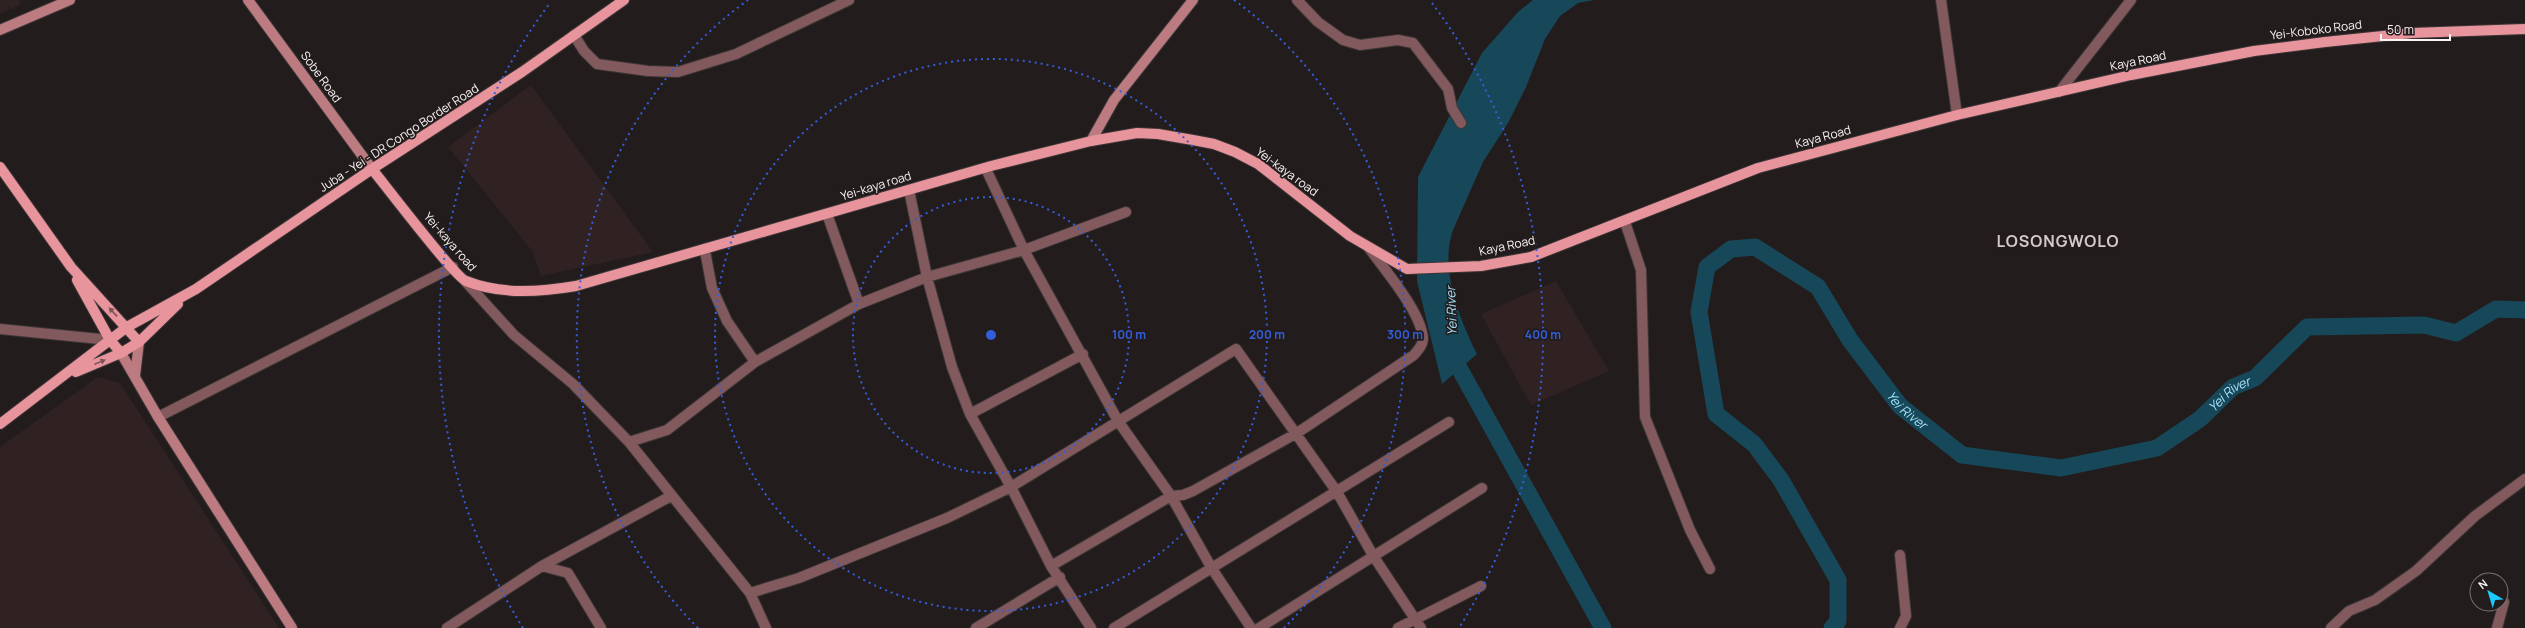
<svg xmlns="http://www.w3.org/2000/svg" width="2525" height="628" viewBox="0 0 2525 628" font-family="Manrope,sans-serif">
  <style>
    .built { fill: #302223 }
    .water { fill: #17485a }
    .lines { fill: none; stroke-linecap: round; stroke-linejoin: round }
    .river { stroke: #17485a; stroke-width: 17 }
    .street-casing { stroke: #3d3636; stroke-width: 12 }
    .secondary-casing { stroke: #3d3636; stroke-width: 12 }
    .primary-casing { stroke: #3d3636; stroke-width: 12 }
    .street { stroke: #82595d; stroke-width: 10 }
    .secondary { stroke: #bb7b80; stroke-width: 10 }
    .primary { stroke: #e8949c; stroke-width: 10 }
    .oneway { fill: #7c5256 }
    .ring { fill: none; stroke: #335edb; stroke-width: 2; stroke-dasharray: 2 4 }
    .labels { text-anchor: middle; stroke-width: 3.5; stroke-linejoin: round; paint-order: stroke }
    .street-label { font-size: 12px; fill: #f9f3f3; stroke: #231c1c }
    .water-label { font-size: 13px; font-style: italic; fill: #a4e2fb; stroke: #231c1c }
    .district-label { font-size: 16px; font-weight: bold; letter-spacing: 1px; fill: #d4caca; stroke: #231c1c }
    .centre { fill: #335edb; stroke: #231c1c; stroke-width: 2 }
    .ring-label { font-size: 12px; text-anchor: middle; font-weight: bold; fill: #335edb; stroke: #231c1c; stroke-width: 3.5; stroke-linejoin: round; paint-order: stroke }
  </style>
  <rect width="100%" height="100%" fill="#231c1c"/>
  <path class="built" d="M0,0H19L21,3L11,10L6,3L9,9L0,14Z
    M531,85L653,252L541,276L533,252L448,147Z
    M1556,281L1609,371L1531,405L1481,314Z
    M98,377L120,383L279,628H0V447Z"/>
  <path class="water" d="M1533,0H1594L1578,3L1560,16L1545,39L1526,87L1508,123L1483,162L1453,230C1439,268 1460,320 1477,354L1442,384L1417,281L1418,177L1482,53L1518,12Z"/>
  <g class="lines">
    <g class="river">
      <path d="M1452,349L1453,357L1603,628"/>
      <path id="s1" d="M1832,628L1838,621V580L1781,480L1754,444L1716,414L1699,312L1707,267L1731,249L1755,247L1818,287L1850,340L1900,406L1962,455L2061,468L2157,448L2200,419L2233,387L2255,378L2307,327L2424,325L2456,333L2496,309L2525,310"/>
    </g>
    <defs>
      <path id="street" d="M1297,0L1318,22L1343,40L1360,45L1398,40L1413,43L1448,89L1452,108L1461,123
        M1941,0L1957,115
        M574,35L584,51L597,64L648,71L678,72L736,54L849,0
        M2059,92L2131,0
        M986,169L1024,250L1118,421L1171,496L1211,567L1251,628
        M909,190L927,277L952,367L970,414L1011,487L1051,566L1091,628
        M827,214L859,304
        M1625,222L1641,270L1645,417L1690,530L1710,569
        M705,251L712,288L727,321L755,362
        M465,281L514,335L573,384L629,442L750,593L766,628
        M0,329L110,340
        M970,414L1083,354
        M158,417L453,267
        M629,442L667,430L755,362L859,304L927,277L1024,250L1126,212
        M1900,555L1906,616L1900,628
        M542,566L568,573L601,628
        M1051,566L1171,496L1183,495L1193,491L1297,433L1414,355C1418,350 1423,345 1423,339C1422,313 1384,269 1369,248
        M750,593L799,578L947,518L1011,487L1236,349L1337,492L1374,557L1421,628
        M447,628L542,566L671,496
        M976,628L1060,577
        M1114,628L1449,422
        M1259,628L1482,488
        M1398,628L1481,586
        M2331,628L2349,611L2375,600L2416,571L2475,516L2525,479
        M2497,628L2504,602"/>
      <path id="secondary" d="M248,0L372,169
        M0,30L70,0
        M1091,141L1114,100L1193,0
        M121,353L158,417L292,628
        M135,376L139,342"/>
      <path id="primary" d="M0,167L71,267L139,342
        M372,169C385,185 455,277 466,281C501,295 540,292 576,286L991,166L1091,141L1137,133L1158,134L1193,140L1214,144L1235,152L1258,164L1350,236L1407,269L1481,266L1531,257L1758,168L1957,115L2131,75L2254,51L2325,42L2412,33L2525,29
        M77,280L110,340L121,353
        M76,372L121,353L139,342L178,304
        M0,424L127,327L196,289L372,169L522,72L624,0"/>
    </defs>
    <use href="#street" class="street-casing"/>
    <use href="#secondary" class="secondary-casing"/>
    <use href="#primary" class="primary-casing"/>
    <use href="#street" class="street"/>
    <use href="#secondary" class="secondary"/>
    <use href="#primary" class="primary"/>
  </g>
  <defs><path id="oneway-solid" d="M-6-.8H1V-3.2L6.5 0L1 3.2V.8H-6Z"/></defs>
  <g class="oneway">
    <use href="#oneway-solid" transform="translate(113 312) rotate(-133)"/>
    <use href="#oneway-solid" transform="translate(100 362) rotate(-22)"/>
  </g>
  <g class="ring">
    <circle cx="991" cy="335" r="138"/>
    <circle cx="991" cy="335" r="276"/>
    <path d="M698 628A414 414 0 0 1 748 0M1234 0A414 414 0 0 1 1284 628"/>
    <path d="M523 628A552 552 0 0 1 550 3M1432 3A552 552 0 0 1 1459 628"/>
  </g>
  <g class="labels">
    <g class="street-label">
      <text transform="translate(2316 30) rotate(-7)" y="4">Yei-Koboko Road</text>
      <text transform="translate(2138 61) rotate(-12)" y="4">Kaya Road</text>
      <text transform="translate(321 77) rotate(54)" y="4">Sobe Road</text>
      <text transform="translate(1823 137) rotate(-15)" y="4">Kaya Road</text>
      <text transform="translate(399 138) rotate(-33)" y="4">Juba - Yei - DR Congo Border Road</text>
      <text transform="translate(1287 172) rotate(36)" y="4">Yei-kaya road</text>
      <text transform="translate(876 186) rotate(-17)" y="4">Yei-kaya road</text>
      <text transform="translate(450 242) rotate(49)" y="4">Yei-kaya road</text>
      <text transform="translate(1507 246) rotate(-12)" y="4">Kaya Road</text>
    </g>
    <g class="water-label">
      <text transform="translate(1451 311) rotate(-92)" y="5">Yei River</text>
      <text dy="5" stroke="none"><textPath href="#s1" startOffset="1049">Yei River</textPath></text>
      <text dy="5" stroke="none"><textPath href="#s1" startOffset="689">Yei River</textPath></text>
    </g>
    <g class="district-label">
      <text x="2058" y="247">LOSONGWOLO</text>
    </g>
  </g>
  <circle cx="991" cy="335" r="6" class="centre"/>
  <g class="ring-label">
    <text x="1129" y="339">100 m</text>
    <text x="1267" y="339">200 m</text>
    <text x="1405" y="339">300 m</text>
    <text x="1543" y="339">400 m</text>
  </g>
  <g transform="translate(2489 592) rotate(322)"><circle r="19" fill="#231c1c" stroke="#797272"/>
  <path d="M0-3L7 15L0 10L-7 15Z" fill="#1cc9fc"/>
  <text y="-6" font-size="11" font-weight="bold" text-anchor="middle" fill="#f9f3f3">N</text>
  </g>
  <path d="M2381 34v6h69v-6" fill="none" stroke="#f9f3f3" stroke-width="2"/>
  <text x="2387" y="34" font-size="12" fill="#f9f3f3" stroke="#231c1c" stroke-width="3" paint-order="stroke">50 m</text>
</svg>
